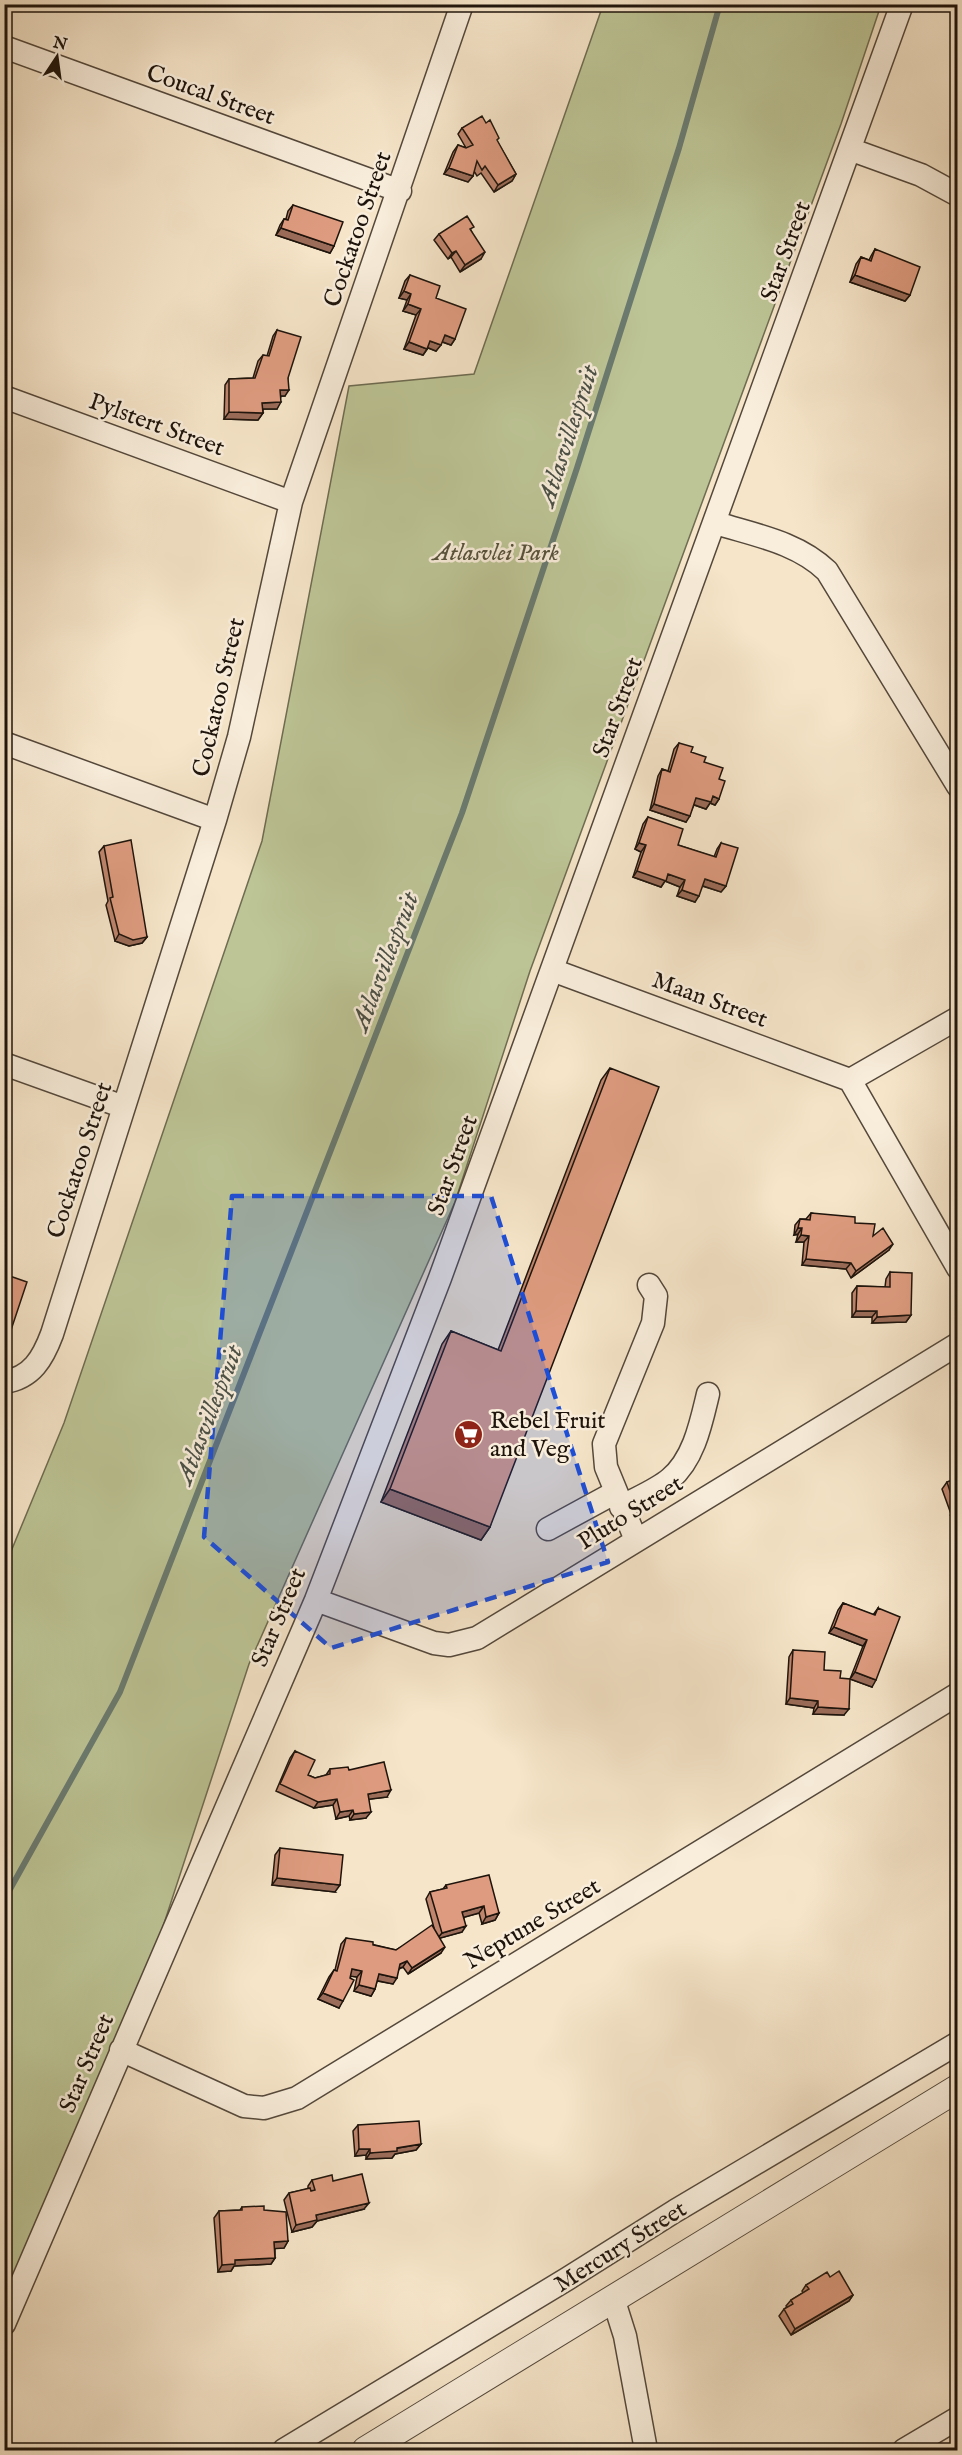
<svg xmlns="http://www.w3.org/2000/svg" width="962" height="2455" viewBox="0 0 962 2455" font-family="'IM FELL English',serif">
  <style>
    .green { fill: #bdc596; stroke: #6e6c51; stroke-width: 1.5 }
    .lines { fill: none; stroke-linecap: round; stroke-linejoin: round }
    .stream { stroke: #6a7b71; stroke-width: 6 }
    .minor-casing { stroke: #54483b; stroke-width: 25 }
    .tertiary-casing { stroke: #54483b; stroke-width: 29 }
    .minor { stroke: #f9eedc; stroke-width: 22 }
    .tertiary { stroke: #f9eedc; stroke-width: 27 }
    .wall { fill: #bf856d; stroke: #1e140c; stroke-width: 1.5 }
    .shaded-wall { fill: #9b6c59; stroke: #1e140c; stroke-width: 1.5 }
    .building { fill: #de9b7f; stroke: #1e140c; stroke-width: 1.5 }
    .marked { fill: #1d4ed8; fill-opacity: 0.2; stroke: #1d4ed8; stroke-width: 4.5; stroke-dasharray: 12 8; stroke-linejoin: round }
    .labels { text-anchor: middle; stroke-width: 5; stroke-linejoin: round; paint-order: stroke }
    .street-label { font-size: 24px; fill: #1e140c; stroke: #f9eedc }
    .park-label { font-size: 24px; font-style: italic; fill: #56523c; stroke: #f9eedc }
    .poi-label { font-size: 24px; fill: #1e140c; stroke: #f9eedc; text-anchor: start }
    .water-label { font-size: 26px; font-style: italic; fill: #4a5047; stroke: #f9eedc }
  </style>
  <rect width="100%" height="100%" fill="#f6e5c9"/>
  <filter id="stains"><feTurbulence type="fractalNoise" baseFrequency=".00333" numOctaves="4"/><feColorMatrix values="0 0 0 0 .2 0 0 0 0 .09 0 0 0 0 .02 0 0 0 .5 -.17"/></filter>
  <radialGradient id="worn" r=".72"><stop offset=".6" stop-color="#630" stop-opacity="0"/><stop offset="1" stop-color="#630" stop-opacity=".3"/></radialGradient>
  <path class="green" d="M603,5H881L841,124L530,971L455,1202L249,1664L136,2009L5,2301V1566L64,1423L262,841L349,386L474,374Z"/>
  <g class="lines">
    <path class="stream" d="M4,1900L120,1692L462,813L577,468L679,148L720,4"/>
    <defs>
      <path id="minor" d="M4,47L400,191
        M852,150L921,175L958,195
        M4,397L291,502
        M716,523C754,535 797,542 827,571L958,786
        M4,743L215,820
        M552,970L850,1080L958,1268
        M4,1064L124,1107
        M850,1080L958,1018
        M4,1382C32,1378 43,1358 52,1334L215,820L239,737L291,502L462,4
        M621,1507C637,1498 657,1490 670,1479C694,1459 701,1423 708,1394
        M548,1529L616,1492
        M636,1540L606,1467L604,1444L653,1323L656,1296L649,1285
        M316,1600L434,1643L449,1645L477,1638L958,1344
        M121,2050L244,2106L264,2108L297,2098L958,1694
        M613,2298L625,2336L646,2450
        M4,2324L316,1600L440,1278L902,4
        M284,2450L567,2279L675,2211L958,2043
        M904,2450L958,2418"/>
      <path id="tertiary" d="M366,2450L958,2088"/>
    </defs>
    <use href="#minor" class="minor-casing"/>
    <use href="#tertiary" class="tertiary-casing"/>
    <use href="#minor" class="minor"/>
    <use href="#tertiary" class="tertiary"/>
  </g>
  <path class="wall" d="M462,128L497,141L516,174L512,181L494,192L481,173L477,176L474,171L473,176L468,182L444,174L453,152L458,145L466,148L458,134Z
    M293,205L334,246L330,253L276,235L280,225L284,219H286L288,211Z
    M471,230L481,259L460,272L451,257L448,259L434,240L439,234Z
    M875,249L910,295L905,301L850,282L856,264L861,257L869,260L871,256Z
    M410,275L436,298L455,339L451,345L442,342L436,351L428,348L423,355L404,349L416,315L403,311L407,300L399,298L405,281Z
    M277,330L288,378L285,396H281L277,409H263V413L258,420L224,419L225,385L229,379L253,378L258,361L263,355L267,356L273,336Z
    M679,743L704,762L719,779V799L715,805L710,803L706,809L694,805L686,822L650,810L658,776L662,769L668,771L674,749Z
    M648,817L678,845L714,857L717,849L721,843L726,886L721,892L702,886L695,902L677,896L680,887L665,881L661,887L633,877L641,852L635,849L643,824Z
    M104,846L147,937L142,943L129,946L115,941L106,905L108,901L99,852Z
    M610,1068L490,1527L481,1540L381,1502L442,1344L451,1331L498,1350L601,1080Z
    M811,1213L855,1223L873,1236L889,1250L851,1278L846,1269L802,1265L804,1242H796L798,1234L794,1235L795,1225L800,1219H806Z
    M890,1272L911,1315L906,1322L872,1323V1317H852V1293L857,1286L885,1287L886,1279Z
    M957,1479V1511L951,1514L942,1489L947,1482Z
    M843,1603L873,1615L878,1608L872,1687L850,1679L863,1646L829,1633L838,1610Z
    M793,1650L824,1670L840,1678L844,1715L813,1714L814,1708L786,1704L789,1657Z
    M295,1751L308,1775L315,1778L326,1775L330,1769L349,1770L387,1797L369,1799L366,1818L350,1820L349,1816L336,1819L333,1805L314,1808L276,1791L290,1758Z
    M280,1848L335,1892L272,1885L275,1855Z
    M446,1885L499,1913L495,1920L482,1924L479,1913L464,1917L462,1932L440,1938L441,1953L408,1974L403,1967L399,1969L393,1984L377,1981L375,1989L371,1996L354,1991L357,1977L351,1976L339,2008L318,1999L329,1977L334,1970H335L341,1944L346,1938L396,1950L434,1928L426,1899L430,1892L443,1889Z
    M358,2125L421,2144L416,2150L395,2154L392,2158L366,2159V2155L355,2156L353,2131Z
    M312,2180L333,2181L364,2209L317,2221L312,2227L292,2232L284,2200L289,2193L308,2189V2186Z
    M242,2207L288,2241L284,2248H275V2258L271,2264L234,2266L231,2271L218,2272L214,2218L219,2211L240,2210Z
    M830,2277L853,2295L849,2301L791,2335L779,2316L784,2309L787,2307L786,2306L791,2300L803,2293L802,2291L806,2285Z"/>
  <path class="shaded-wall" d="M940,4H957V11Z
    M449,168L473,176L468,182L444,174Z
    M516,174L512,181L494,192L498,185Z
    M281,228L334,246L330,253L276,235Z
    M456,251L451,257L448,259L452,253Z
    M485,252L481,259L460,272L465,265Z
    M855,275L910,295L905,301L850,282Z
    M404,291L411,294L407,300L399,298Z
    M408,304L421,309L416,315L403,311Z
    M445,335L455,339L451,345L440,341Z
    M430,341L441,345L436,351L426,347Z
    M409,342L427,349L423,355L404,349Z
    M280,390H289L285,396H276Z
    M281,402L277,409H258L262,403Z
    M229,412L263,413L258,420L224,419Z
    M713,796L719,799L715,805L710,803L706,809L692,804L696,798Z
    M654,804L690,816L686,822L650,810Z
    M639,843L646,845L641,852L635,849Z
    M637,871L668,874L685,880L680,887L665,881L661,887L633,877Z
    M705,879L726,886L721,892L700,885Z
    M682,890L699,896L695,902L677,896Z
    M119,934L147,937L142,943L129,946L115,941Z
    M798,1228H802L798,1234L794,1235Z
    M801,1235L809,1236L804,1242H796Z
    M893,1244L889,1250L851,1278L856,1271Z
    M806,1259L851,1263L846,1269L802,1265Z
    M856,1311H877L872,1317H852Z
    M911,1315L906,1322L872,1323L877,1317Z
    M4,1331L10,1333L5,1339H4Z
    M390,1489L490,1527L481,1540L381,1502Z
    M955,1507H957V1511L951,1514Z
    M834,1627L867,1640L863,1646L829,1633Z
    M855,1672L876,1680L872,1687L850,1679Z
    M790,1698L818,1701L814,1708L786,1704Z
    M818,1707L849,1709L844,1715L813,1714Z
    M391,1790L387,1797L363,1800L368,1794Z
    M337,1799L333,1805L314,1808L318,1802Z
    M353,1810L349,1816L336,1819L340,1812Z
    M371,1812L366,1818L350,1820L354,1814Z
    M277,1878L340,1885L335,1892L272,1885Z
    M484,1906L479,1913L458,1919L462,1912Z
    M499,1913L495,1920L482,1924L486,1917Z
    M466,1926L462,1932L437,1939L442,1933Z
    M445,1947L441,1953L408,1974L412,1968Z
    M407,1961L403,1967L395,1970L400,1964Z
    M352,1969L362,1971L357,1977L348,1976Z
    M379,1974L397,1978L393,1984L374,1980Z
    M359,1985L375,1989L371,1996L354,1991Z
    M323,1993L343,2001L339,2008L318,1999Z
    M421,2144L416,2150L395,2154L392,2158L366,2159L370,2153Z
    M359,2149H370L366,2155L355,2156Z
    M369,2203L364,2209L317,2221L312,2227L292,2232L296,2225L316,2215Z
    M288,2241L284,2248L270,2249L274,2242Z
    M275,2258L271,2264L234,2266L231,2271L218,2272L222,2265L235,2260Z
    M853,2295L849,2301L791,2335L795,2329Z"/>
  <path class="building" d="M482,116L486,123L490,120L499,138L497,140L516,174L498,185L485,166L482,170L477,161L473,176L449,168L458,145L466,148L473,145L462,128Z
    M293,205L343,222L334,246L281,228L284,219L288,220Z
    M467,216L474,227L470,229L485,252L465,265L456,251L452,253L439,234Z
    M875,249L920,267L910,295L855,275L861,257L871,261Z
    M410,275L440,286L436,298L466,309L455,339L445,335L441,345L430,341L427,349L409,342L421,309L408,304L411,294L404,291Z
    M277,330L301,337L288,378L289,390H280L281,402L262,403L263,413L229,412V379L255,378L263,355L269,356Z
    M679,743L693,747L691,752L706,757L704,762L723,768L719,779L725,781L719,799L713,796L711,802L696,798L690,816L654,804L662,769L670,772Z
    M648,817L683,829L678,845L716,857L721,843L738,848L726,886L705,879L699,896L682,890L685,880L668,874L666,881L637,871L646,845L639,843Z
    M131,840L147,937L133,940L119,934L110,898L113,897L104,846Z
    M610,1068L659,1087L490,1527L390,1489L451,1331L501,1351Z
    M811,1213L855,1217V1223L875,1224L873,1236L883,1228L893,1244L856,1271L851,1263L806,1259L809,1236L801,1235L802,1228H798L800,1219L810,1220Z
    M890,1272L912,1273L911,1315L877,1317V1311H856L857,1286L890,1287Z
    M4,1274L27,1282L10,1333L4,1331Z
    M957,1479V1507H955L947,1482Z
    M843,1603L875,1615L878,1608L900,1617L876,1680L855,1672L867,1640L834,1627Z
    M793,1650L825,1652L824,1670L841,1671L840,1678L850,1679L849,1709L818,1707V1701L790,1698Z
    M295,1751L315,1760L308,1775L315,1778L330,1774V1769L348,1767L349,1770L384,1762L391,1790L368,1794L371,1812L354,1814L353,1810L340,1812L337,1799L318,1802L280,1784Z
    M280,1848L343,1855L340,1885L277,1878Z
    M489,1875L499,1913L486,1917L484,1906L462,1912L466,1926L442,1933L430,1892L447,1888L446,1885Z
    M432,1925L445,1947L412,1968L407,1961L400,1964L397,1978L379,1974L375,1989L359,1985L362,1971L352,1969L350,1978L354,1980L343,2001L323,1993L334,1970L337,1971L346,1938L373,1942V1945L396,1950Z
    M419,2121L421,2144L397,2148V2151L370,2153V2149H359L358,2125Z
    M362,2174L369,2203L316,2215L317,2220L296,2225L289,2193L310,2188L311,2191L315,2190L312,2180L332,2175L333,2181Z
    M264,2206V2210L286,2212L288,2241L274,2242L275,2258L235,2260V2264L222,2265L219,2211L242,2210V2207Z
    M839,2271L853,2295L795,2329L784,2309L793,2304L791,2300L809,2289L806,2285L827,2272L830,2277Z"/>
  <path class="marked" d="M232,1196H491L608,1562L331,1648L204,1537Z"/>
  <defs>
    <symbol id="supermarket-disc" viewBox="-11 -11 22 22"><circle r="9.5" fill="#8f2418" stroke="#f9eedc"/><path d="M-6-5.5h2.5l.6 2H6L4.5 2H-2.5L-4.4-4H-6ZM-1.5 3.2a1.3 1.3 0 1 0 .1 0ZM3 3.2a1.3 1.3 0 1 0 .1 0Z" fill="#fff"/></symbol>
  </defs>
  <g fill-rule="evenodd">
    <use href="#supermarket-disc" x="452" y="1418" width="33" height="33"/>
  </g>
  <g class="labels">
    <g class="street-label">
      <text transform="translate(211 94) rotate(20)" y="8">Coucal Street</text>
      <text transform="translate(357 229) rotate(-71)" y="8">Cockatoo Street</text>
      <text transform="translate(785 251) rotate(-70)" y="8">Star Street</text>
      <text transform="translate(157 424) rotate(20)" y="8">Pylstert Street</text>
      <text transform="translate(218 697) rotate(-77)" y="8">Cockatoo Street</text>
      <text transform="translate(617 707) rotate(-70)" y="8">Star Street</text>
      <text transform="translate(710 999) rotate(20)" y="8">Maan Street</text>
      <text transform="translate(79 1160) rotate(-72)" y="8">Cockatoo Street</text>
      <text transform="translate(452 1165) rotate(-70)" y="8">Star Street</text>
      <text transform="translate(630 1512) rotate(-32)" y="8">Pluto Street</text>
      <text transform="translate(278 1617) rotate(-67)" y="8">Star Street</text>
      <text transform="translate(532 1923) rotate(-31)" y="8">Neptune Street</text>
      <text transform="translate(86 2063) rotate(-67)" y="8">Star Street</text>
      <text transform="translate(620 2246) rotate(-32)" y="8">Mercury Street</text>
    </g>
    <g class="park-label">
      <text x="496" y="560">Atlasvlei Park</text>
    </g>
    <g class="poi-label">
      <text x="490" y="1428">Rebel Fruit<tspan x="490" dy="28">and Veg</tspan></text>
    </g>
    <g class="water-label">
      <text transform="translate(567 435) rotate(-72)" y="9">Atlasvillespruit</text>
      <text transform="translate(384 961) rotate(-69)" y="9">Atlasvillespruit</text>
      <text transform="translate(208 1414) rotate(-69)" y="9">Atlasvillespruit</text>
    </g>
  </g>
  <rect width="962" height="2455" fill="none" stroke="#f6e5c9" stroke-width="24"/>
  <rect x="6" y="6" width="950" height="2443" fill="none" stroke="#1e140c" stroke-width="3"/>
  <rect x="12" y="12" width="938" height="2431" fill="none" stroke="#1e140c" stroke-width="1.5"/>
  <g transform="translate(57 57) rotate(13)" stroke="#f9eedc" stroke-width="4.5" paint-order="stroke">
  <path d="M0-4.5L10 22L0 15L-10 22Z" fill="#1e140c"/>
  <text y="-9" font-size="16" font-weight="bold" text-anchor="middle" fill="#1e140c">N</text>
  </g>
  <rect width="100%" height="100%" filter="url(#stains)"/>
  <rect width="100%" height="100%" fill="url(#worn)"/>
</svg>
